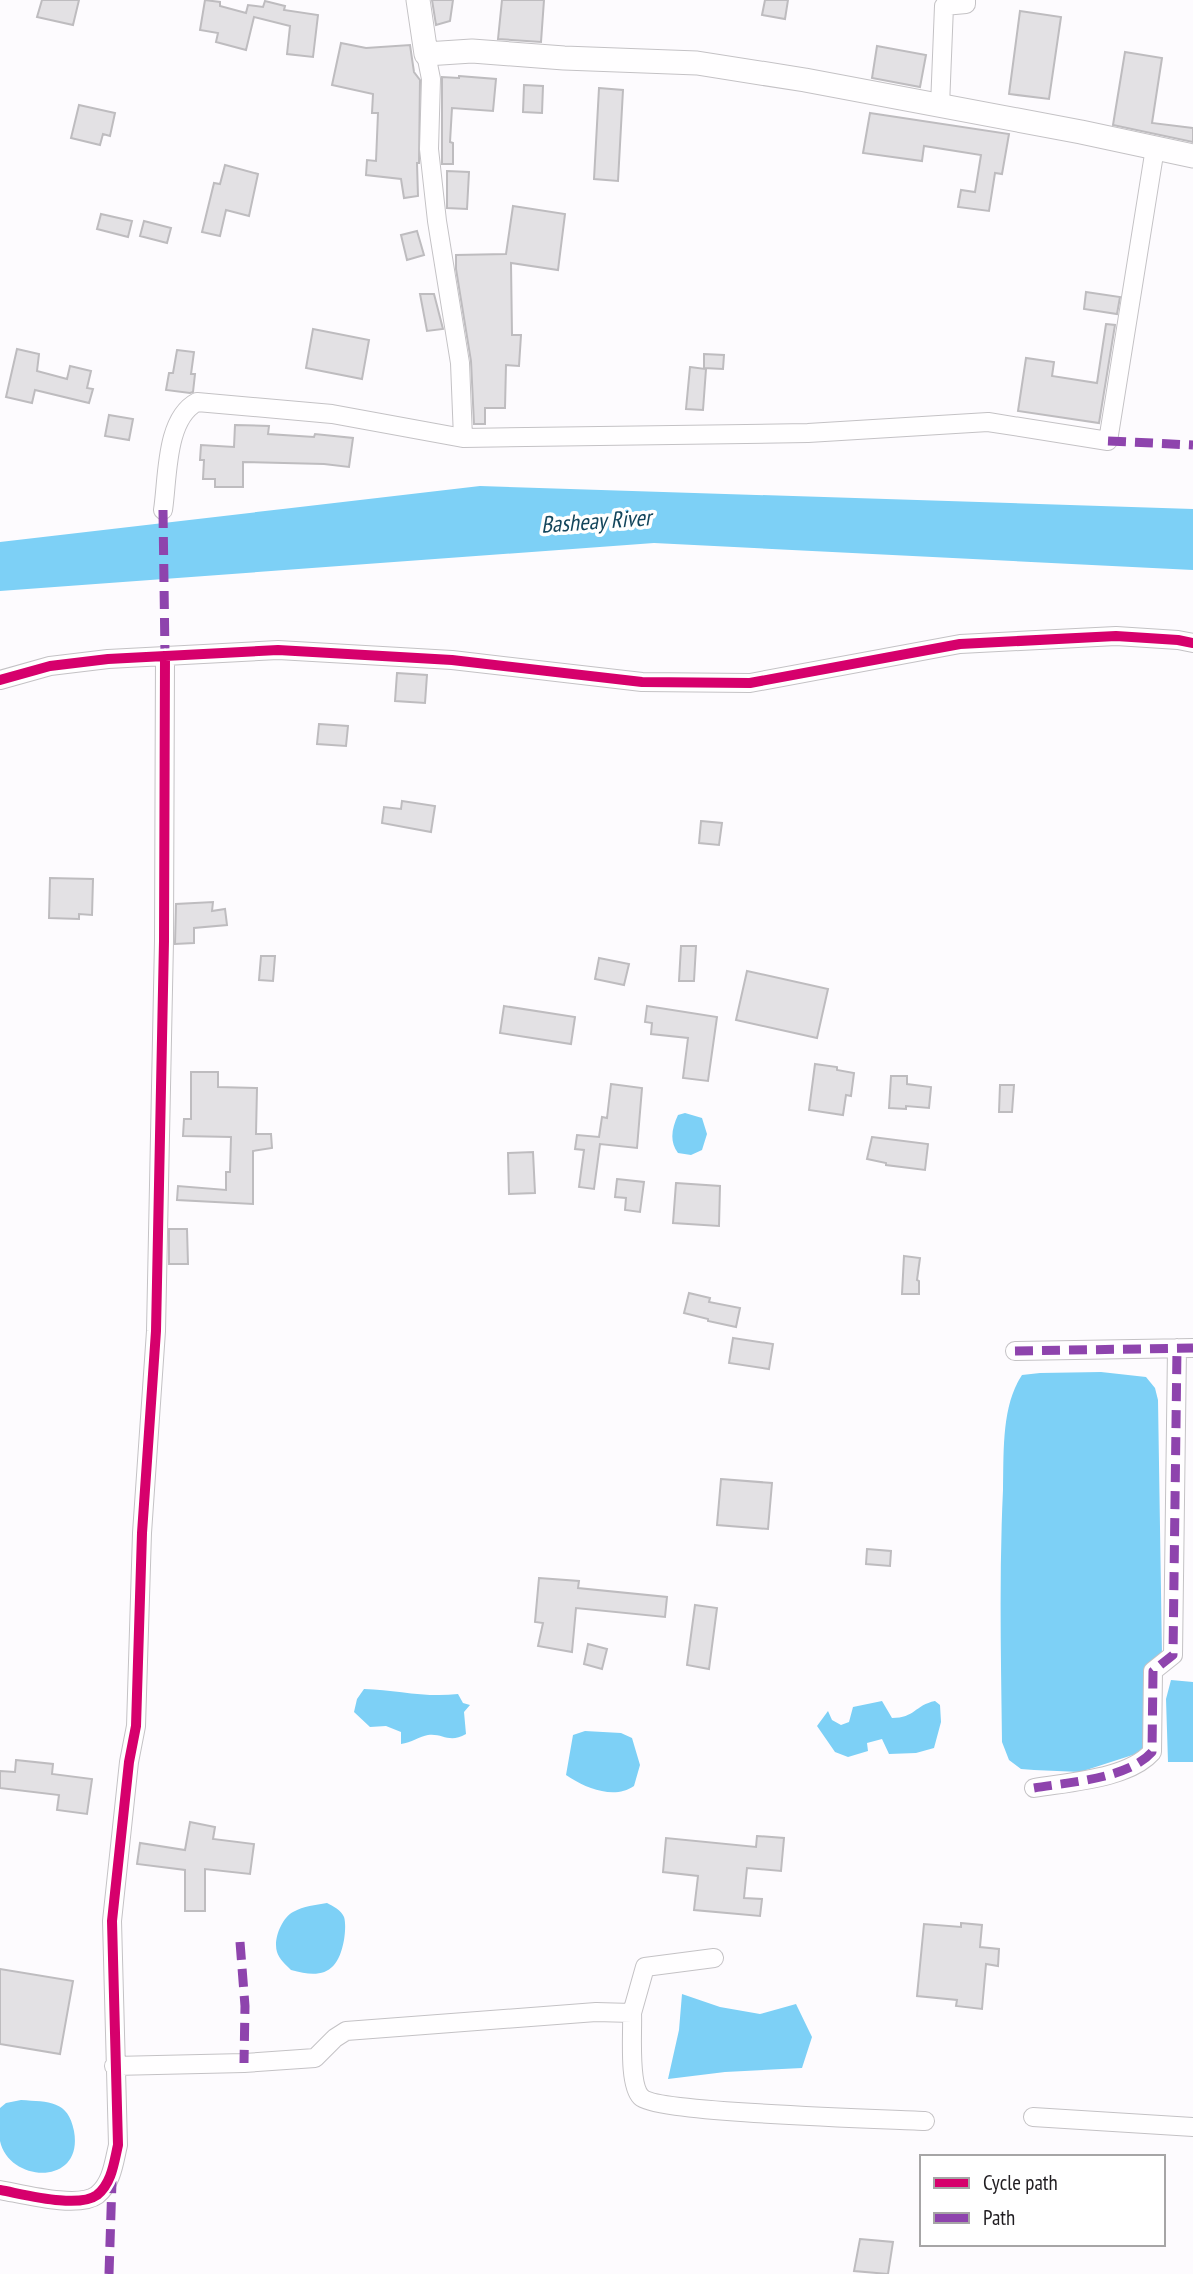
<svg xmlns="http://www.w3.org/2000/svg" width="1193" height="2274" viewBox="0 0 1193 2274" font-family="'PT Sans Narrow',sans-serif">
  <style>
    .water { fill: #7dd0f6 }
    .building { fill: #e3e1e4; stroke: #bebcbf; stroke-width: 2 }
    .lines { fill: none; stroke-linecap: round; stroke-linejoin: round }
    .minor-casing { stroke: #c4c2c5; stroke-width: 20 }
    .tertiary-casing { stroke: #c4c2c5; stroke-width: 25 }
    .minor { stroke: #fffeff; stroke-width: 18 }
    .tertiary { stroke: #fffeff; stroke-width: 23 }
    .quiet { stroke: #8e44ad; stroke-width: 9; stroke-dasharray: 18 9; stroke-linecap: butt }
    .cycleway-casing { stroke: #fff; stroke-width: 15 }
    .cycleway { stroke: #d6006c; stroke-width: 10 }
    .labels { text-anchor: middle; stroke-width: 7; stroke-linejoin: round; paint-order: stroke }
    .water-label { font-size: 23px; font-style: italic; fill: #14465c; stroke: #fff }
  </style>
  <rect width="100%" height="100%" fill="#fdfbfe"/>
  <path class="water" d="M480,486L1193,509V570L654,543L0,591V542Z
    M685,1113L702,1118L707,1134L702,1150L691,1155L678,1153C669,1141 672,1128 678,1115Z
    M1101,1372L1146,1377L1155,1388L1158,1400L1162,1655L1151,1735L1142,1752L1080,1772L1034,1770L1021,1769L1009,1760L1002,1742C1001,1658 999,1574 1003,1490C1004,1454 1001,1406 1022,1375L1040,1373Z
    M1171,1680L1193,1682V1762H1168L1166,1699Z
    M364,1689C396,1690 426,1698 458,1694L463,1703L470,1705L464,1712L466,1734C449,1744 443,1733 428,1735C420,1736 411,1743 401,1744V1732L386,1726L370,1727L354,1712L357,1699Z
    M882,1701L892,1718C915,1718 915,1705 935,1701L940,1705L941,1722L934,1748L916,1753L889,1754L882,1739L867,1743L868,1751L848,1757L835,1752L817,1726L828,1711L832,1720L841,1725L849,1722L853,1707Z
    M585,1731L621,1733L632,1738L640,1765L634,1786C614,1800 585,1788 566,1775L573,1735Z
    M327,1903C333,1906 341,1910 344,1917C346,1923 345,1934 344,1940C338,1973 322,1979 291,1970C286,1965 279,1959 277,1952C273,1939 282,1918 293,1912C304,1906 315,1905 327,1903Z
    M682,1994L720,2007L760,2014L796,2004L812,2037L802,2068L725,2072L668,2079L679,2030Z
    M21,2100C49,2102 68,2100 74,2131C84,2187 9,2183 0,2141C0,2131 0,2118 0,2108L6,2103Z"/>
  <path class="building" d="M42,0H79L73,25L37,17Z
    M205,0L220,2V6L246,13L248,5L263,7L265,1L285,6L284,10L318,15L313,57L287,54L290,26L254,17L246,50L216,42L218,33L200,30Z
    M432,0H453L450,21L436,25Z
    M502,0H544L541,42L498,39Z
    M765,0H788L785,19L762,15Z
    M1020,11L1061,17L1049,99L1009,94Z
    M341,43L366,48L410,45L414,72L420,80L419,163H417L418,196L404,198L401,179L366,175L367,160L376,161L378,113H372L373,94L332,85Z
    M877,46L926,55L920,87L872,78Z
    M1125,52L1162,58L1152,123L1193,128V142L1113,125Z
    M459,76L496,79L493,111L452,108L450,142L453,143V164H442V77L459,78Z
    M524,85L543,86L542,113L523,112Z
    M599,88L623,90L618,181L594,179Z
    M79,105L115,113L110,136L103,134L100,145L71,138Z
    M870,113L1009,134L1002,174L995,173L989,211L958,207L961,190L975,192L981,155L924,146L922,161L863,153Z
    M225,165L258,174L249,216L226,210L220,236L202,232L214,183L220,184Z
    M447,171L469,172L467,209L447,208Z
    M513,206L565,214L558,270L511,263L512,335H521L519,366L506,365L505,408H485V424H474L471,361L456,269V255L506,254Z
    M101,214L132,221L128,237L97,229Z
    M144,221L171,228L167,243L140,236Z
    M417,231L424,255L407,260L401,235Z
    M1086,292L1120,297L1117,314L1084,309Z
    M420,294H434L443,329L427,331Z
    M1106,324L1115,325L1099,423L1018,411L1026,358L1054,362L1052,376L1097,383Z
    M313,329L369,340L362,379L306,368Z
    M17,349L39,354L37,371L67,379L70,366L91,371L87,388L93,389L89,403L35,390L32,403L6,397Z
    M177,350L194,352L191,374H195L193,392L190,393L166,390L169,373H173Z
    M704,354L724,355L723,369L704,368Z
    M690,367L706,369L703,410L686,409Z
    M109,415L133,419L129,440L105,436Z
    M235,425L269,426L268,434L314,437L315,434L353,438L349,467L324,464L243,462V487H215V479H203L204,460H200L201,445L234,447Z
    M397,673L427,675L425,703L395,701Z
    M319,724L348,726L346,746L317,744Z
    M402,801L435,806L431,832L382,823L384,807L401,809Z
    M701,821L722,823L719,845L699,843Z
    M50,878L93,879L92,915L79,914V919L49,918Z
    M213,902L212,911L225,909L227,925L194,928V943L175,944L176,904Z
    M681,946H696L694,981H679Z
    M261,956H275L273,981L259,980Z
    M599,958L629,964L624,985L595,979Z
    M747,971L828,989L817,1038L736,1020Z
    M504,1006L575,1017L571,1044L500,1033Z
    M647,1006L717,1017L708,1081L683,1078L688,1038L651,1034L652,1023L645,1022Z
    M815,1064L837,1067V1070L854,1073L851,1096L846,1095L843,1115L809,1110Z
    M191,1072H218V1087L257,1088L256,1134H271L272,1148L253,1151V1204L177,1200L178,1186L226,1190V1172H230L231,1137L183,1136L184,1119H191Z
    M891,1076H907V1084L931,1087L929,1108L906,1106V1109L889,1108Z
    M611,1084L642,1088L637,1148L600,1144L594,1189L579,1187L584,1150L575,1149L577,1135L599,1137L602,1117L607,1118Z
    M1000,1085H1014L1012,1112H999Z
    M872,1137L928,1144L925,1170L886,1165V1163L867,1159Z
    M533,1152L535,1193L509,1194L508,1153Z
    M617,1179L644,1182L640,1212L625,1210L626,1198L615,1197Z
    M676,1183L720,1186L719,1226L673,1223Z
    M169,1229H187L188,1264H169Z
    M904,1256L920,1258L917,1280L919,1281V1294H902Z
    M689,1293L710,1298L709,1302L740,1308L736,1327L708,1321V1319L684,1313Z
    M733,1338L773,1344L769,1369L729,1363Z
    M721,1479L772,1483L768,1529L717,1525Z
    M867,1549L891,1551L890,1566L866,1564Z
    M539,1578L579,1581L578,1588L667,1597L665,1617L576,1608L572,1652L538,1646L543,1623L535,1622Z
    M695,1605L717,1608L709,1669L687,1665Z
    M588,1644L607,1649L602,1669L584,1664Z
    M16,1760L53,1764L52,1774L92,1779L87,1814L57,1810L59,1795L0,1788V1771L15,1772Z
    M190,1822L215,1827L213,1839L254,1844L250,1874L205,1869V1911H185V1870L137,1864L140,1843L185,1850Z
    M757,1836L784,1838L781,1871L747,1868L744,1898L762,1899L760,1916L694,1910L698,1876L663,1872L666,1838L756,1847Z
    M961,1923L982,1925L980,1947L999,1949L998,1966L986,1964L982,2009L956,2006L957,2000L917,1996L924,1924L961,1927Z
    M0,1969L73,1981L60,2054L0,2044Z
    M860,2239L893,2242L888,2274L854,2271Z"/>
  <g class="lines">
    <defs>
      <path id="minor" d="M940,106L944,6L966,4V0
        M463,438L808,433L988,422L1108,441L1155,148
        M163,510C168,478 165,419 197,402L332,414L463,438L460,363L437,221L429,149L431,79L426,54
        M0,680L50,666L108,659L278,650L452,660L642,682L750,683L960,644L1116,636L1178,640L1193,643
        M1015,1351L1193,1348
        M1034,1788C1069,1782 1128,1779 1152,1752L1153,1671L1173,1655L1177,1348
        M632,2013C633,2032 628,2084 641,2097C657,2113 887,2119 925,2121
        M114,2066L244,2063L315,2058L335,2038L346,2031L596,2012L632,2013L645,1967L714,1958
        M1033,2117L1193,2127
        M0,2190C23,2194 78,2209 97,2195C112,2183 114,2162 118,2145L112,1921L129,1762L136,1726L142,1533L156,1331L164,941L165,656"/>
      <path id="tertiary" d="M418,0L426,54L472,51L564,58L697,63L805,80L1081,132L1193,156"/>
    </defs>
    <use href="#minor" class="minor-casing"/>
    <use href="#tertiary" class="tertiary-casing"/>
    <use href="#minor" class="minor"/>
    <use href="#tertiary" class="tertiary"/>
    <path class="quiet" d="M1108,441L1193,445
      M163,510L165,656
      M1015,1351L1193,1348
      M1034,1788C1069,1782 1128,1779 1152,1752L1153,1671L1173,1655L1177,1348
      M240,1942L245,2006L244,2063
      M109,2274L112,2181"/>
    <defs>
      <path id="cycleway" d="M0,680L50,666L108,659L278,650L452,660L642,682L750,683L960,644L1116,636L1178,640L1193,643
        M0,2190C23,2194 78,2209 97,2195C112,2183 114,2162 118,2145L112,1921L129,1762L136,1726L142,1533L156,1331L164,941L165,656"/>
    </defs>
    <use href="#cycleway" class="cycleway-casing"/>
    <use href="#cycleway" class="cycleway"/>
  </g>
  <g class="labels">
    <g class="water-label">
      <text transform="translate(596 521) rotate(-4)" y="8">Basheay River</text>
    </g>
  </g>
  <rect x="920" y="2155" width="245" height="91" fill="#ffffff" stroke="#a6a5a6" stroke-width="2"/>
  <rect x="934" y="2178" width="35" height="10" fill="#d6006c" stroke="#a6a5a6" stroke-width="2"/>
  <text x="983" y="2190" font-size="21" fill="#201d21">Cycle path</text>
  <rect x="934" y="2213" width="35" height="10" fill="#8e44ad" stroke="#a6a5a6" stroke-width="2"/>
  <text x="983" y="2225" font-size="21" fill="#201d21">Path</text>
</svg>
